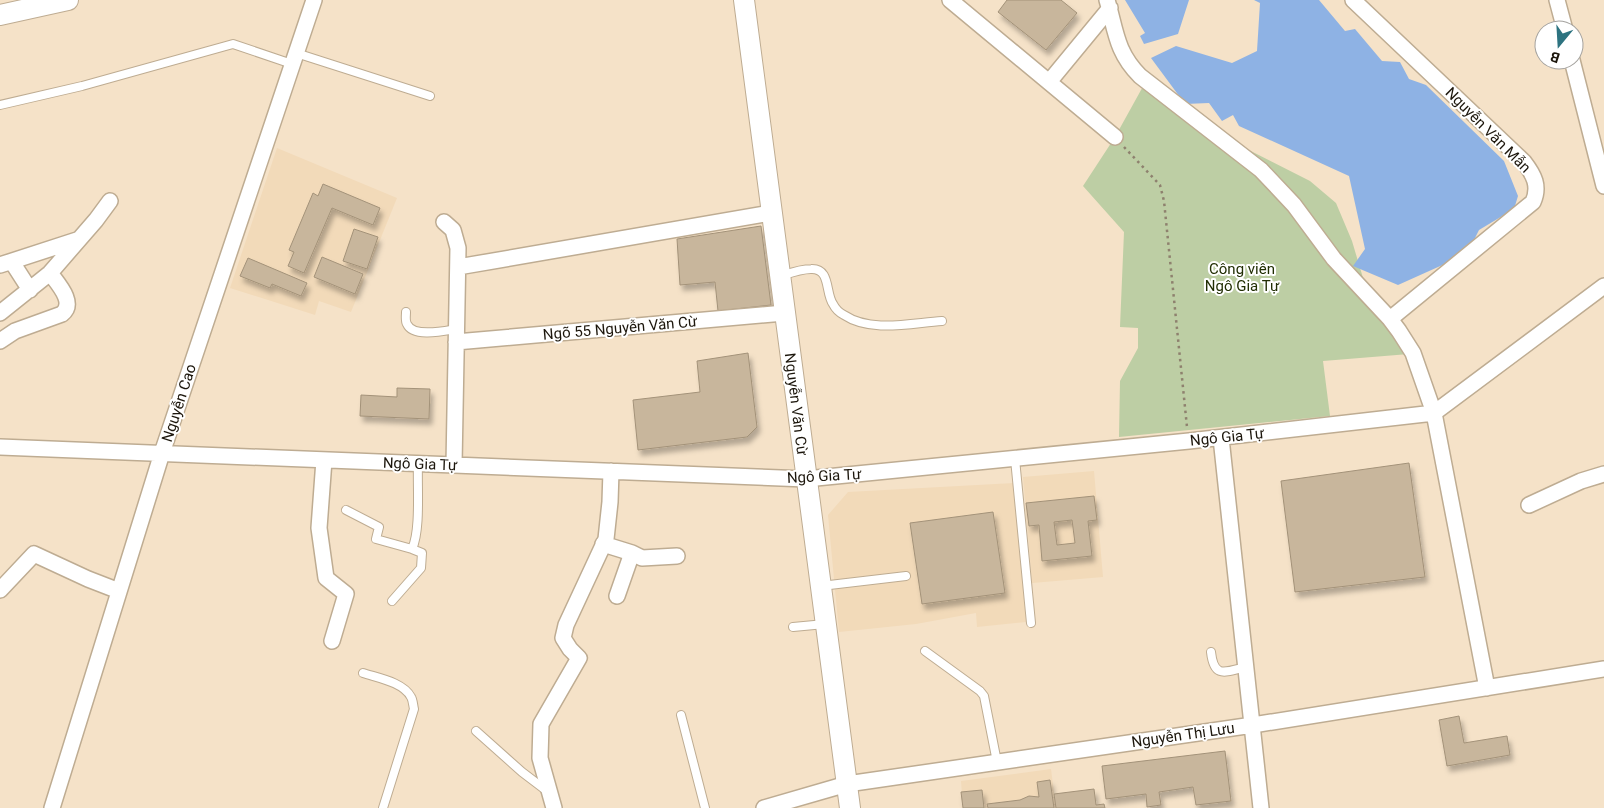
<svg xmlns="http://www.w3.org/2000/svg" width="1604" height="808" viewBox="0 0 1604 808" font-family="Roboto,sans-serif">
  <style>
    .built { fill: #f2dab9 }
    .green { fill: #bdcea4 }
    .water { fill: #8eb2e4 }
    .building { fill: #c8b69c; stroke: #a39279; fill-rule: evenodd; filter: url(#shadow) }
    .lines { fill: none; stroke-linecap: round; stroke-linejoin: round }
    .service-casing { stroke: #beac92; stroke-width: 10 }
    .minor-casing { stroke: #beac92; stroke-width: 18 }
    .tertiary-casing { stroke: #beac92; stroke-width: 22 }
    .path { stroke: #8e816e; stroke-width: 2.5; stroke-dasharray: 2.5 4; stroke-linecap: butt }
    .service { stroke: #fff; stroke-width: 8 }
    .minor { stroke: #fff; stroke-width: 15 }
    .tertiary { stroke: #fff; stroke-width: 20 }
    .labels { text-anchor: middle; stroke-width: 4; stroke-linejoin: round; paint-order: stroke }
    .street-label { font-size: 15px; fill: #1c160c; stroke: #fff }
    .park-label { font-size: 15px; fill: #212e03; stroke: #fff }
  </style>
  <defs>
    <filter id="shadow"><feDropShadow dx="3" dy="5.5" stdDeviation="2.5" flood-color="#0004"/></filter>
  </defs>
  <rect width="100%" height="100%" fill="#f5e2c8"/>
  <path class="built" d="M277,148L397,198L351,312L319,301L315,315L230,288Z
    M1094,471L1103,577L1032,583L1023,477Z
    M1014,483L1026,622L977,627L976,613L916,624L839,632L828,515L848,492Z
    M1051,769L1056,808H963L961,781Z"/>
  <path class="green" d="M1146,81L1225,138L1310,181L1336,203L1352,241L1366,288L1398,313L1409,354L1323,361L1330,416L1119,437L1120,381L1138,348V328L1120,327L1124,232L1083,186L1115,137Z"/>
  <path class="water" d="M1125,0H1189L1178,34L1144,44L1140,36L1145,33Z
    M1254,0H1319L1345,31L1355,29L1382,61L1400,62L1409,79L1426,85L1504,161L1518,196L1514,209L1479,230L1467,254L1398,285L1353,266L1365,249L1349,176L1239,126L1233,115L1222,121L1209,103L1185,104L1151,58L1176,46L1232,63L1257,51L1260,3Z"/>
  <path class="building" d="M1007,0H1061L1077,13L1046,50L998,12Z
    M323,184L380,208L373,225L332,208L304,273L288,266L294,252L289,250L313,193L318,196Z
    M761,226L771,305L718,311L715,282L680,285L677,239Z
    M354,229L378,237L367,269L343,261Z
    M322,257L363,274L355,294L314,277Z
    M248,258L307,283L301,296L272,284L270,288L240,276Z
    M748,353L757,427L747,437L638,450L633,400L700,392L697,361Z
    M397,388L430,389L429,419L360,416L361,395L397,397Z
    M1409,463L1425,577L1295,592L1281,481Z
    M1094,496L1097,520L1088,521L1092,556L1042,561L1039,525L1029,526L1026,503ZM1072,520L1075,543L1057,545L1054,522Z
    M993,512L1005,593L922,604L910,523Z
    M1459,716L1464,743L1507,736L1510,755L1447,766L1439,720Z
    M1225,751L1231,801L1196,805L1193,787L1159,792L1161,805L1147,807L1146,794L1106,799L1102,766Z
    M1050,780L1054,808H988L987,804L1020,800L1029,796L1039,797L1037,782Z
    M1094,789L1096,805L1104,804L1105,808H1056L1054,794Z
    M982,790L984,808H963L961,792Z"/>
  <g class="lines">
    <defs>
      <path id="service" d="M296,53L430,96
        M0,105L82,86L233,44L292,64
        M781,276C790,273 801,269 811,269C831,268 825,293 833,304C835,308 840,313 844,315C871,333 911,323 942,321
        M406,312C406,316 405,321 407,324C413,338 444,331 456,329
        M1015,459L1031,623
        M346,510L379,527L376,539L412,549
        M821,586L906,576
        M392,601L421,568L422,553L412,549C421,530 417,486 418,464
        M793,627L825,624
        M925,651L980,691L984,696L997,762
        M1211,652C1214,679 1225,672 1246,667
        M363,673C378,678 403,682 411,697C413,700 413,705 414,709L383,808
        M681,715L705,808
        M476,731L522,772L547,791"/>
      <path id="minor" d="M950,0L1115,137
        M1107,0C1116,31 1116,52 1140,76L1261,170L1294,205L1334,259L1390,319L1399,331L1413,353L1434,413L1487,688
        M1353,0L1524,162C1534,175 1540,186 1533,202L1390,319
        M1557,0L1565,30
        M1572,60L1604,186
        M1049,82L1110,8
        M444,222L453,230L458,248L454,465
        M12,262L30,290
        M0,265L77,240
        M458,267L771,213
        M0,313L50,273L96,220L110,201
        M0,341L15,331L62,314C76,303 58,284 50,273
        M456,342L784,313
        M1221,438L1261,808
        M0,447L806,479L1189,441L1434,413L1604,286
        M324,460L319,528L326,578L346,594L332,641
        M1529,505L1581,481L1604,474
        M603,544L632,553L617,596
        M632,553L642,558L677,556
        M0,590L34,554L88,579L119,591
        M52,808L162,453L314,0
        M554,808L540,758L541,724L579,658L570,649L563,638L566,625L606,539L610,502L611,471
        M764,808L847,784L1253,725L1604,669"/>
      <path id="tertiary" d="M744,0L850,808
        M0,15L68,0"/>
    </defs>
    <use href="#service" class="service-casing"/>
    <use href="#minor" class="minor-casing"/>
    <use href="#tertiary" class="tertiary-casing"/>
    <path class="path" d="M1124,147L1160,185L1164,201L1187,427"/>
    <use href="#service" class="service"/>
    <use href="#minor" class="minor"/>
    <use href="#tertiary" class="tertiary"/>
  </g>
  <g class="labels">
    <g class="street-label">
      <text transform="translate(1488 130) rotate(45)" y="5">Nguyễn Văn Mẫn</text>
      <text transform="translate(620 328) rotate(-5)" y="5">Ngõ 55 Nguyễn Văn Cừ</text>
      <text transform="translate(179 403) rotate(-72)" y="5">Nguyễn Cao</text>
      <text transform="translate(796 404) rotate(83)" y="5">Nguyễn Văn Cừ</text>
      <text transform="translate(1227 437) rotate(-6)" y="5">Ngô Gia Tự</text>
      <text transform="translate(420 464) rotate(2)" y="5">Ngô Gia Tự</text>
      <text transform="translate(824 476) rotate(-3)" y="5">Ngô Gia Tự</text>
      <text transform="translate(1183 735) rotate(-8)" y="5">Nguyễn Thị Lưu</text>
    </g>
    <g class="park-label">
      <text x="1242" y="274">Công viên<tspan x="1242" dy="17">Ngô Gia Tự</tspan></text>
    </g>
  </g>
  <g transform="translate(1559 45) rotate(198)"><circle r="24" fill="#ffffff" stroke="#a4a29e"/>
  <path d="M0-4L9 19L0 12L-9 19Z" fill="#2d7380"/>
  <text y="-8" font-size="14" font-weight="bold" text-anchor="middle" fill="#1c160c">B</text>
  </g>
</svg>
